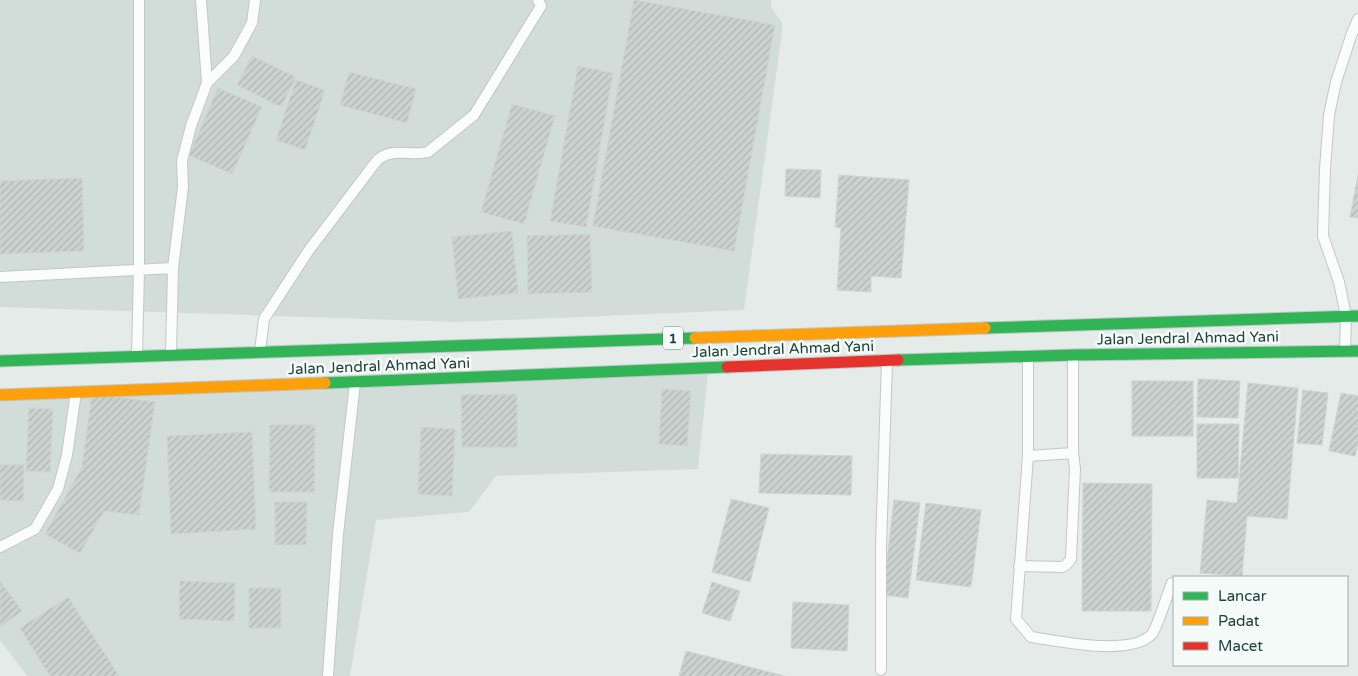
<svg xmlns="http://www.w3.org/2000/svg" width="1358" height="676" viewBox="0 0 1358 676" font-family="'Varela Round',sans-serif">
  <style>
    .built { fill: #d2dcd8 }
    .building { fill: url(#building-hatch); stroke: #ced4d1 }
    .lines { fill: none; stroke-linecap: round; stroke-linejoin: round }
    .lane-casing { stroke: #c2c8c5; stroke-width: 12 }
    .fast-casing { stroke: #bcc7c4; stroke-width: 13 }
    .slow-casing { stroke: #bcc7c4; stroke-width: 13 }
    .jam-casing { stroke: #bcc7c4; stroke-width: 13 }
    .lane { stroke: #fbfcfc; stroke-width: 10 }
    .fast { stroke: #30b455; stroke-width: 11 }
    .slow { stroke: #ff9f0a; stroke-width: 11 }
    .jam { stroke: #e5322d; stroke-width: 11 }
    .labels { text-anchor: middle; stroke-width: 5; stroke-linejoin: round; paint-order: stroke }
    .shield { fill: #f3faf7; stroke: #607872; stroke-width: 1 }
    .shield-label { font-size: 14px; font-weight: bold; fill: #214039 }
    .street-label { font-size: 15px; fill: #214039; stroke: #f3faf7 }
  </style>
  <defs>
    <pattern id="building-hatch" width="6" height="6" patternUnits="userSpaceOnUse" patternTransform="scale(1.25)"><rect width="6" height="6" fill="#ccd2d0"/><path d="M-1 1l2-2M0 6l6-6M5 7l2-2" fill="none" stroke="#afb5b3"/></pattern>
  </defs>
  <rect width="100%" height="100%" fill="#e5ebe8"/>
  <path class="built" d="M0,0H771V7L783,24L744,310L459,322L0,307Z
    M708,372L698,469L496,476L469,512L376,520L350,676H27L0,640V397Z"/>
  <path class="building" d="M634,0L775,25L734,251L593,226Z
    M252,56L296,77L281,107L237,85Z
    M578,66L613,73L586,227L550,221Z
    M349,72L416,89L407,123L340,105Z
    M296,80L325,90L305,150L276,140Z
    M218,88L262,107L232,174L189,155Z
    M512,104L555,116L524,224L481,212Z
    M786,169L821,170L820,198L785,196Z
    M839,175L909,180L901,278L871,276V292L837,290L841,228L835,227Z
    M1358,175V218L1350,217Z
    M82,178L84,251L0,254V181Z
    M512,231L518,293L458,299L452,237Z
    M590,234L592,292L528,294L527,236Z
    M1198,379L1240,381L1238,418L1197,417Z
    M1132,381H1193V436H1132Z
    M1248,383L1298,388L1287,519L1247,516L1242,576L1200,573L1207,500L1237,503Z
    M662,389L691,391L687,446L659,444Z
    M1303,390L1328,393L1322,445L1297,443Z
    M1341,393L1358,396V443L1355,456L1329,451Z
    M92,394L155,402L139,515L104,511L80,553L45,534L82,467Z
    M517,394V447H462L461,395Z
    M29,408L53,409L50,472L26,471Z
    M1197,424H1239L1238,478H1197Z
    M270,425H315L314,492H269Z
    M421,427L455,429L452,496L418,494Z
    M252,432L256,529L171,534L167,436Z
    M761,454L852,456L851,495L759,493Z
    M0,465H24L23,501L0,500Z
    M1083,483L1152,484L1151,611H1082Z
    M731,499L769,508L750,582L712,572Z
    M894,500L920,503L908,598L883,595Z
    M275,502H307L306,545H275Z
    M926,503L981,510L971,587L916,580Z
    M0,581L22,611L0,627Z
    M180,581L235,583L234,621L179,619Z
    M712,582L740,591L730,621L702,613Z
    M249,588H281V628H249Z
    M68,597L119,676H50L20,628Z
    M793,602L849,605L847,651L791,648Z
    M686,651L785,676H679Z"/>
  <g class="lines">
    <defs>
      <path id="lane" d="M207,83L234,56L252,23L255,0
        M0,277L173,268
        M1345,350L1346,316L1339,282L1323,236L1325,169L1329,115L1336,82L1351,36L1358,19
        M260,351L264,319L309,250L369,171C372,167 376,161 380,158C394,148 412,156 428,152L474,115L541,6L538,0
        M171,354L173,268L183,187L182,161L191,126L207,83L201,0
        M137,356L139,270V0
        M1028,358V456L1016,619L1031,637C1059,641 1131,657 1152,634C1157,628 1168,592 1172,583
        M1028,456L1073,453V356
        M0,547L35,529L58,489L67,455L76,392
        M1019,566L1062,567L1066,565L1071,559L1075,469L1073,453
        M881,670V547L887,361
        M328,676L338,534L355,383"/>
      <path id="fast" d="M985,328L1358,316
        M898,360L1073,355L1358,351
        M0,361L695,338
        M325,383L727,367"/>
      <path id="slow" d="M695,338L985,328
        M0,395L325,383"/>
      <path id="jam" d="M727,367L898,360"/>
    </defs>
    <use href="#lane" class="lane-casing"/>
    <use href="#fast" class="fast-casing"/>
    <use href="#slow" class="slow-casing"/>
    <use href="#jam" class="jam-casing"/>
    <use href="#lane" class="lane"/>
    <use href="#fast" class="fast"/>
    <use href="#slow" class="slow"/>
    <use href="#jam" class="jam"/>
  </g>
  <g class="labels">
    <rect class="shield" x="663" y="326.5" width="20" height="23" rx="4"/>
    <g class="shield-label">
      <text x="673" y="343">1</text>
    </g>
    <g class="street-label">
      <text transform="translate(1188 338) rotate(-1)" y="5">Jalan Jendral Ahmad Yani</text>
      <text transform="translate(783 349) rotate(-2)" y="5">Jalan Jendral Ahmad Yani</text>
      <text transform="translate(379 366) rotate(-2)" y="5">Jalan Jendral Ahmad Yani</text>
    </g>
  </g>
  <rect x="1173" y="576" width="175" height="90" fill="#f3faf7" stroke="#9fb0ab"/>
  <rect x="1183" y="592" width="25" height="8" fill="#30b455" stroke="#9fb0ab"/>
  <text x="1218" y="601" font-size="15" fill="#214039">Lancar</text>
  <rect x="1183" y="617" width="25" height="8" fill="#ff9f0a" stroke="#9fb0ab"/>
  <text x="1218" y="626" font-size="15" fill="#214039">Padat</text>
  <rect x="1183" y="642" width="25" height="8" fill="#e5322d" stroke="#9fb0ab"/>
  <text x="1218" y="651" font-size="15" fill="#214039">Macet</text>
</svg>
